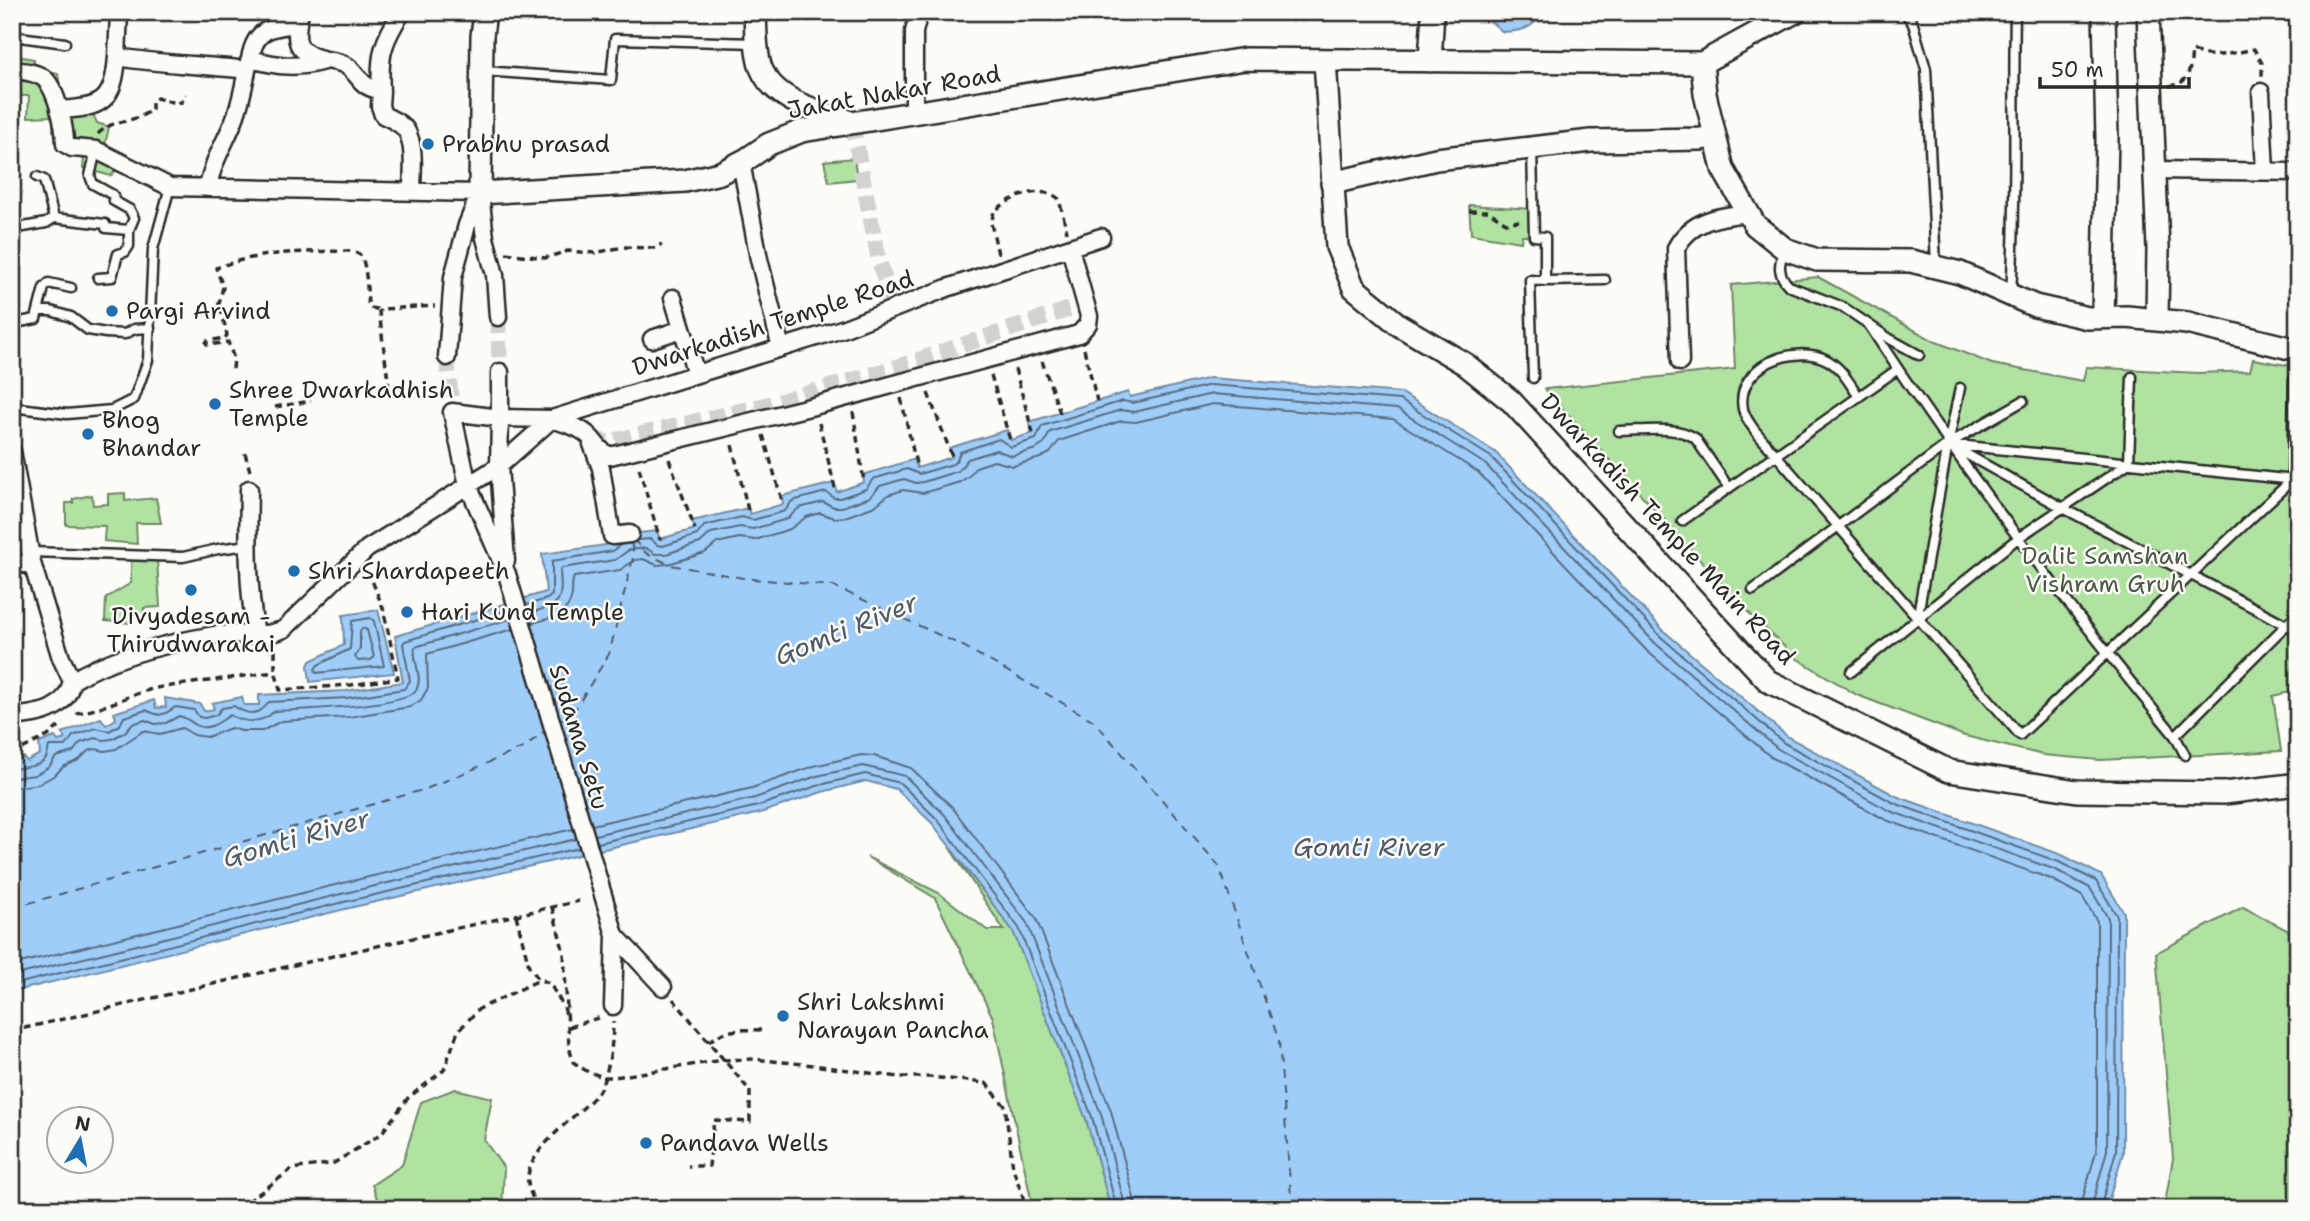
<svg xmlns="http://www.w3.org/2000/svg" width="2310" height="1221" viewBox="0 0 2310 1221" font-family="'Shantell Sans',sans-serif">
  <style>
    .green { fill: #b0e2a2; stroke: #6e8666; stroke-width: 2 }
    .water { fill: #9fcdfa; stroke: #718ca7; stroke-width: 2 }
    .lines { fill: none; stroke-linecap: round; stroke-linejoin: round }
    .shore { stroke: #596c7e; stroke-width: 2 }
    .ferry { stroke: #4e5c69; stroke-width: 2; stroke-dasharray: 9 7; stroke-linecap: butt }
    .street-tunnel { stroke: #d3d2ce; stroke-width: 16; stroke-dasharray: 16 8; stroke-linecap: butt }
    .lane-casing { stroke: #2b2b2b; stroke-width: 13 }
    .street-casing { stroke: #2b2b2b; stroke-width: 21 }
    .secondary-casing { stroke: #2b2b2b; stroke-width: 26 }
    .path { stroke: #2b2b2b; stroke-width: 3.5; stroke-dasharray: 7 5; stroke-linecap: butt }
    .lane { stroke: #fdfcf7; stroke-width: 8 }
    .street { stroke: #fdfcf7; stroke-width: 16 }
    .secondary { stroke: #fdfcf7; stroke-width: 21 }
    .poi-dot { fill: #1f6fb2; stroke: #fdfcf7; stroke-width: 2.5 }
    .labels { text-anchor: middle; stroke-width: 5; stroke-linejoin: round; paint-order: stroke }
    .street-label { font-size: 24px; fill: #2b2b2b; stroke: #fdfcf7 }
    .poi-label { font-size: 24px; fill: #2b2b2b; stroke: #fdfcf7; text-anchor: start }
    .park-label { font-size: 24px; fill: #4c5949; stroke: #fdfcf7 }
    .water-label { font-size: 26px; font-style: italic; fill: #4e5c69; stroke: #fdfcf7 }
  </style>
  <rect width="100%" height="100%" fill="#fdfcf7"/>
  <filter id="ink" filterUnits="userSpaceOnUse"><feTurbulence type="fractalNoise" baseFrequency=".0143" numOctaves="2"/><feDisplacementMap in="SourceGraphic" scale="14" xChannelSelector="R" yChannelSelector="G"/><feConvolveMatrix kernelMatrix="1 2 1 2 8 2 1 2 1" color-interpolation-filters="sRGB"/></filter>
  <g filter="url(#ink)">
    <path class="green" d="M12,55L34,59V68L58,74L63,107L90,108L97,123L109,127L103,154L122,163L111,176L83,168L84,158L63,154L58,131H53L54,116L28,117L29,96H17L16,86L12,85Z
      M854,158L857,179L829,182L824,161Z
      M1469,205L1534,209V236L1522,235L1521,242L1471,234Z
      M1818,277L1934,341L1992,364L2083,381L2086,367L2198,373L2250,371L2253,359L2298,367V690L2273,696L2281,751L2100,760L2043,755L1965,736L1857,695L1796,658L1743,607L1545,389L1735,369L1731,285Z
      M125,493V501L156,498L161,523H136L137,544L104,541L105,526L66,525V503H73V499L92,495L93,505L108,504V494Z
      M157,560L160,607L144,608V617H130V623L105,621L106,598L131,583V561Z
      M949,847L1013,931L1086,1119L1111,1209H1028L1031,1199L993,1018L935,898L867,857L939,893L987,930H1004Z
      M2243,907L2298,936V1209H2164L2173,1158L2156,953Z
      M455,1089L492,1098L484,1140L504,1168L502,1209H393L378,1201L372,1185L402,1165L421,1102Z"/>
    <path class="water" d="M1489,12H1543C1533,29 1522,31 1503,32L1490,21Z
      M1210,378L1402,393L1495,452L1665,632L1788,737L1896,796L2062,855L2101,875L2124,913L2123,1153L2106,1209H1111L1086,1119L1013,931L932,823L896,789L866,781L822,792L760,813L345,909L12,992V763L23,757L27,761L40,754L39,743L55,737L58,741L65,739L62,733L101,718L106,725L116,719L114,713L154,700L156,708L166,707L165,698L200,704L204,711L214,709L212,703L242,697L244,705H259V695L346,691L403,682L395,636L546,592L542,554L613,544L612,536L657,531L660,539L695,529L692,521L748,508L750,514L783,504L782,496L834,483L837,492L864,482L863,475L915,459L917,468L952,457L949,448L1007,430L1011,440L1033,433L1029,422L1128,392L1130,397Z
      M378,610L394,673L310,682L308,666L310,661L344,645L343,615Z"/>
    <g class="lines">
      <path class="shore" d="M637,540L651,539L657,545L663,546L697,535L704,526L742,517L753,520L785,511L792,501L826,492L834,498H840L866,489L873,479L907,469L919,474L953,464L957,460L960,452L999,439L1011,447L1036,439L1042,426L1123,401L1133,403L1211,385L1400,400L1491,457L1661,637L1784,743L1894,803L2059,862L2096,881L2117,916L2116,1151L2100,1209
        M526,605L547,599L552,595V561L613,551L620,545
        M529,613C559,605 563,604 560,571L562,568L615,560L629,550L646,548L655,554H666L700,543L711,533L740,527L753,529L787,519L799,508L823,502L834,507H842L870,497L880,486L904,479L916,483L923,482L958,471L968,459L996,450L1012,456L1036,449L1044,444L1050,432L1121,410L1134,412L1212,394L1397,409L1485,464L1655,643L1778,749L1890,811L2056,870L2090,888L2108,918L2107,1150L2091,1209
        M370,618L374,621L384,666L316,673L315,669L318,665L350,649L352,621Z
        M532,623C549,619 570,615 572,594C573,587 571,583 574,577L620,570L635,560L643,559L657,565L668,564L705,553L717,543L739,538L755,540L790,529L806,517L820,513L835,518L845,517L875,506L888,495L903,490L923,493L960,482L969,476L976,467L994,461L1013,466L1040,458L1050,453L1059,441L1121,421L1136,422L1213,404L1393,419L1478,472L1647,651L1771,757L1886,820L2051,879L2082,896L2097,921V1148L2080,1209
        M362,628L367,630L374,657L371,660L358,661L355,657L360,648V631Z
        M12,769C22,767 39,768 46,758C48,754 48,750 49,746H66L73,736L96,728L109,731L120,725L124,717L146,710C162,718 162,715 176,707L194,710L199,717L205,718L216,715L222,708L234,706C248,716 259,716 269,702L347,698L404,689L410,681L403,644L405,641L508,610
        M12,778L35,775L49,767L56,757L73,752L80,743L95,738L104,740L112,739L125,732L132,724L145,720L155,724L166,723L179,716C188,718 189,721 196,725C208,732 221,721 230,715C246,724 262,723 275,711C297,710 406,706 416,690C424,678 412,660 415,647L510,619
        M12,788L39,784L55,775L63,767L79,760L88,751L95,749L105,751L116,749L143,731L160,734L182,728L194,735L207,737L231,728L242,731H262L281,721L349,717L410,707L421,700L428,688L427,654L513,629
        M592,825L752,788L814,766L861,755L874,756L911,768L952,807L1036,918L1111,1111L1137,1209
        M595,835L755,798L817,776L863,766L905,776L944,814L1027,923L1101,1114L1126,1209
        M598,843L758,806L820,785L865,774L900,783L937,819L1019,928L1092,1117L1117,1209
        M12,965L339,884L573,829
        M12,976L341,894L576,839
        M12,985L344,902L579,848"/>
      <path class="ferry" d="M633,539L647,554L671,565L743,578L833,586L965,647L1094,721L1219,866L1279,1041L1292,1209
        M558,722L576,708L609,654L634,554L631,542
        M12,908L426,789L523,748L545,731"/>
      <path class="street-tunnel" d="M852,123L879,261L894,308
        M498,317L500,372
        M447,357L452,412
        M592,440L608,442L778,402L897,367L1085,304"/>
      <defs>
        <path id="lane" d="M1905,12L1913,24L1926,69L1936,264
          M12,36L65,43
          M483,71L611,80L615,39L755,43
          M1532,148L1534,236L1545,237V281L1605,280
          M96,150L90,176L93,184L113,195L114,201L130,210L134,218L129,230V246L125,252L118,254L112,277L98,278
          M37,177L44,180L54,218
          M12,229L46,223L54,218L105,224L106,228L129,230
          M1784,251C1778,265 1778,275 1789,286L1843,307L1890,339L1919,355
          M71,288L49,283L44,288L38,311H51L71,317L88,330L106,333L125,334L134,329L150,328
          M2011,293C2017,199 2013,106 2015,12
          M20,322L36,319L38,311
          M1869,325C1963,470 2065,603 2175,736L2185,755
          M1533,378L1530,280L1545,281
          M1960,388L1948,444L2023,401
          M1859,397C1850,384 1842,368 1827,360C1794,343 1735,366 1743,409C1745,418 1751,425 1756,432L2020,735L2292,480L2294,379
          M12,407L67,414L112,410L134,399L148,360L153,249L170,187
          M1619,431C1642,431 1675,425 1695,438L1729,488
          M1682,521L1898,369
          M31,552L183,557L218,549L248,545
          M1753,590L1948,444L2295,480
          M1917,620L1948,444L2063,508L2298,631
          M1851,672L2018,538L2129,463L2132,377
          M2175,736L2298,613"/>
        <path id="street" d="M119,12L117,57C160,64 203,65 247,70
          M300,12C294,41 294,53 326,60C333,61 341,62 347,66C362,76 356,85 381,91C379,56 382,42 402,12
          M297,24C270,27 255,29 250,59C278,66 296,69 324,61
          M12,70C23,71 36,72 45,79C57,91 65,127 65,144L72,148L96,150L170,187L480,193
          M381,91L380,106L383,115C391,119 401,123 406,130C416,146 412,174 412,192
          M2261,92L2265,172
          M59,110C102,108 114,102 117,56
          M914,112V32L919,12
          M741,162L759,259L781,348
          M2155,170L2298,172
          M208,188C212,160 227,141 236,115C242,98 245,79 249,61
          M673,298L696,374
          M652,339L682,329
          M447,357L453,277L467,225L480,193L485,238L495,275L498,317
          M1680,362L1676,248C1691,220 1719,216 1748,213
          M500,372V418L552,419L842,329L947,288L1101,237
          M552,419L499,466L500,418L452,412L468,485L507,574L615,935L663,987
          M552,419C565,424 579,426 589,436C598,445 598,450 610,456L814,406L1079,334L1088,324L1089,316L1070,248
          M592,444L601,468L612,536L630,534
          M12,451L32,563L61,658L72,681
          M249,489C248,538 247,586 256,634
          M12,565L32,563
          M12,717C39,714 65,712 72,681C112,656 168,643 215,635C238,632 262,639 284,629L367,549L499,466L506,561
          M613,1006L615,935"/>
        <path id="secondary" d="M485,12L482,36L480,193L685,181L720,173L747,159L769,144L802,131L1245,59L1702,63L1795,12
          M755,12C756,29 755,52 761,68C774,101 817,111 848,121
          M2148,12L2158,248L2157,320
          M1325,60L1337,247L1354,288L1399,325L1465,364L1511,401L1768,681L1949,771L2077,791L2224,793L2298,784
          M1430,61L1433,12
          M1715,136L1723,169L1755,225L1785,249L1817,260L1911,261L1960,273L2035,306L2088,318L2127,317L2187,323L2298,350
          M1332,183L1436,159L1591,141L1701,139L1715,136L1705,94L1702,63
          M2103,317L2107,138L2104,12"/>
      </defs>
      <use href="#lane" class="lane-casing"/>
      <use href="#street" class="street-casing"/>
      <use href="#secondary" class="secondary-casing"/>
      <path class="path" d="M2169,86C2191,84 2190,68 2192,51C2198,52 2202,55 2208,55C2225,56 2239,52 2254,49L2262,63V76
        M98,134C115,117 133,125 152,109V101L157,98L176,103L182,102L185,94
        M1469,211H1488L1506,223L1519,221
        M506,253L545,258L568,251L595,253L623,247L654,248L662,244
        M998,254L991,223L994,212C1009,197 1042,184 1059,199L1067,232
        M1084,349L1097,401
        M1042,361L1060,413
        M233,369L234,359L228,342L208,345L206,343L207,341L225,338L227,335L221,309L218,308L223,287L216,268C261,251 302,252 349,251C353,252 358,253 360,255C367,262 367,293 368,303L371,308L381,310
        M1015,369L1033,433
        M991,375L1010,440
        M389,388L379,312L382,309L435,306
        M928,393L952,456
        M901,398L917,468
        M275,407L311,401
        M853,412L864,482
        M819,423L836,492
        M763,435L783,504
        M732,445L749,514
        M245,453L250,471
        M669,459L695,529
        M639,468L660,540
        M275,650V670L280,690L351,685L398,678L383,608L369,573
        M76,713C106,709 127,695 156,688L275,672
        M12,754L48,736L63,723
        M552,907L564,953L569,1046L573,1062L588,1072L604,1077H615L723,1060L754,1059L813,1065L898,1077H930L986,1083L1005,1106L1013,1168L1027,1209
        M516,915L529,966L537,977L550,984L564,1007L567,1019
        M673,999L750,1091V1122L714,1120L709,1166H688
        M569,1027L601,1017
        M12,1031L337,955L579,901
        M709,1042C725,1027 744,1030 764,1030
        M238,1209L292,1169L334,1163L381,1134L408,1098L444,1070L458,1031L479,1009L535,982H546
        M537,1209C534,1201 529,1191 528,1183C524,1151 578,1116 596,1095C609,1078 613,1042 613,1022"/>
      <use href="#lane" class="lane"/>
      <use href="#street" class="street"/>
      <use href="#secondary" class="secondary"/>
    </g>
  </g>
  <g class="poi-dot">
    <circle cx="428" cy="144" r="7"/>
    <circle cx="112" cy="311" r="7"/>
    <circle cx="215" cy="404" r="7"/>
    <circle cx="88" cy="434" r="7"/>
    <circle cx="294" cy="571" r="7"/>
    <circle cx="191" cy="590" r="7"/>
    <circle cx="407" cy="612" r="7"/>
    <circle cx="783" cy="1016" r="7"/>
    <circle cx="646" cy="1143" r="7"/>
  </g>
  <g class="labels">
    <g class="street-label">
      <text transform="translate(894 92) rotate(-10)" y="8">Jakat Nakar Road</text>
      <text transform="translate(773 323) rotate(-18)" y="8">Dwarkadish Temple Road</text>
      <text transform="translate(1668 529) rotate(47)" y="8">Dwarkadish Temple Main Road</text>
      <text transform="translate(579 737) rotate(73)" y="8">Sudama Setu</text>
    </g>
    <g class="poi-label">
      <text x="442" y="152">Prabhu prasad</text>
      <text x="126" y="319">Pargi Arvind</text>
      <text x="229" y="398">Shree Dwarkadhish<tspan x="229" dy="28">Temple</tspan></text>
      <text x="102" y="428">Bhog<tspan x="102" dy="28">Bhandar</tspan></text>
      <text x="308" y="579">Shri Shardapeeth</text>
      <text x="421" y="620">Hari Kund Temple</text>
      <text x="191" y="624" text-anchor="middle">Divyadesam -<tspan x="191" dy="28">Thirudwarakai</tspan></text>
      <text x="797" y="1010">Shri Lakshmi<tspan x="797" dy="28">Narayan Pancha</tspan></text>
      <text x="660" y="1151">Pandava Wells</text>
    </g>
    <g class="park-label">
      <text x="2105" y="564">Dalit Samshan<tspan x="2105" dy="28">Vishram Gruh</tspan></text>
    </g>
    <g class="water-label">
      <text transform="translate(846 629) rotate(-22)" y="9">Gomti River</text>
      <text transform="translate(296 838) rotate(-16)" y="9">Gomti River</text>
      <text x="1369" y="856">Gomti River</text>
    </g>
  </g>
  <rect width="2310" height="1221" fill="none" stroke="#fdfcf7" stroke-width="42"/>
  <rect x="21" y="21" width="2268" height="1179" fill="none" stroke="#2b2b2b" stroke-width="2.5" filter="url(#ink)"/>
  <g transform="translate(80 1140) rotate(10)"><circle r="33" fill="#fdfcf7" stroke="#a9a8a5" stroke-width="2"/>
  <path d="M0-5L12 26L0 18L-12 26Z" fill="#1f6fb2"/>
  <text y="-10" font-size="19" font-weight="bold" text-anchor="middle" fill="#2b2b2b">N</text>
  </g>
  <path d="M2040 77v10h149v-10" fill="none" stroke="#2b2b2b" stroke-width="3.5"/>
  <text x="2051" y="77" font-size="21" fill="#2b2b2b" stroke="#fdfcf7" stroke-width="5" paint-order="stroke">50 m</text>
</svg>
